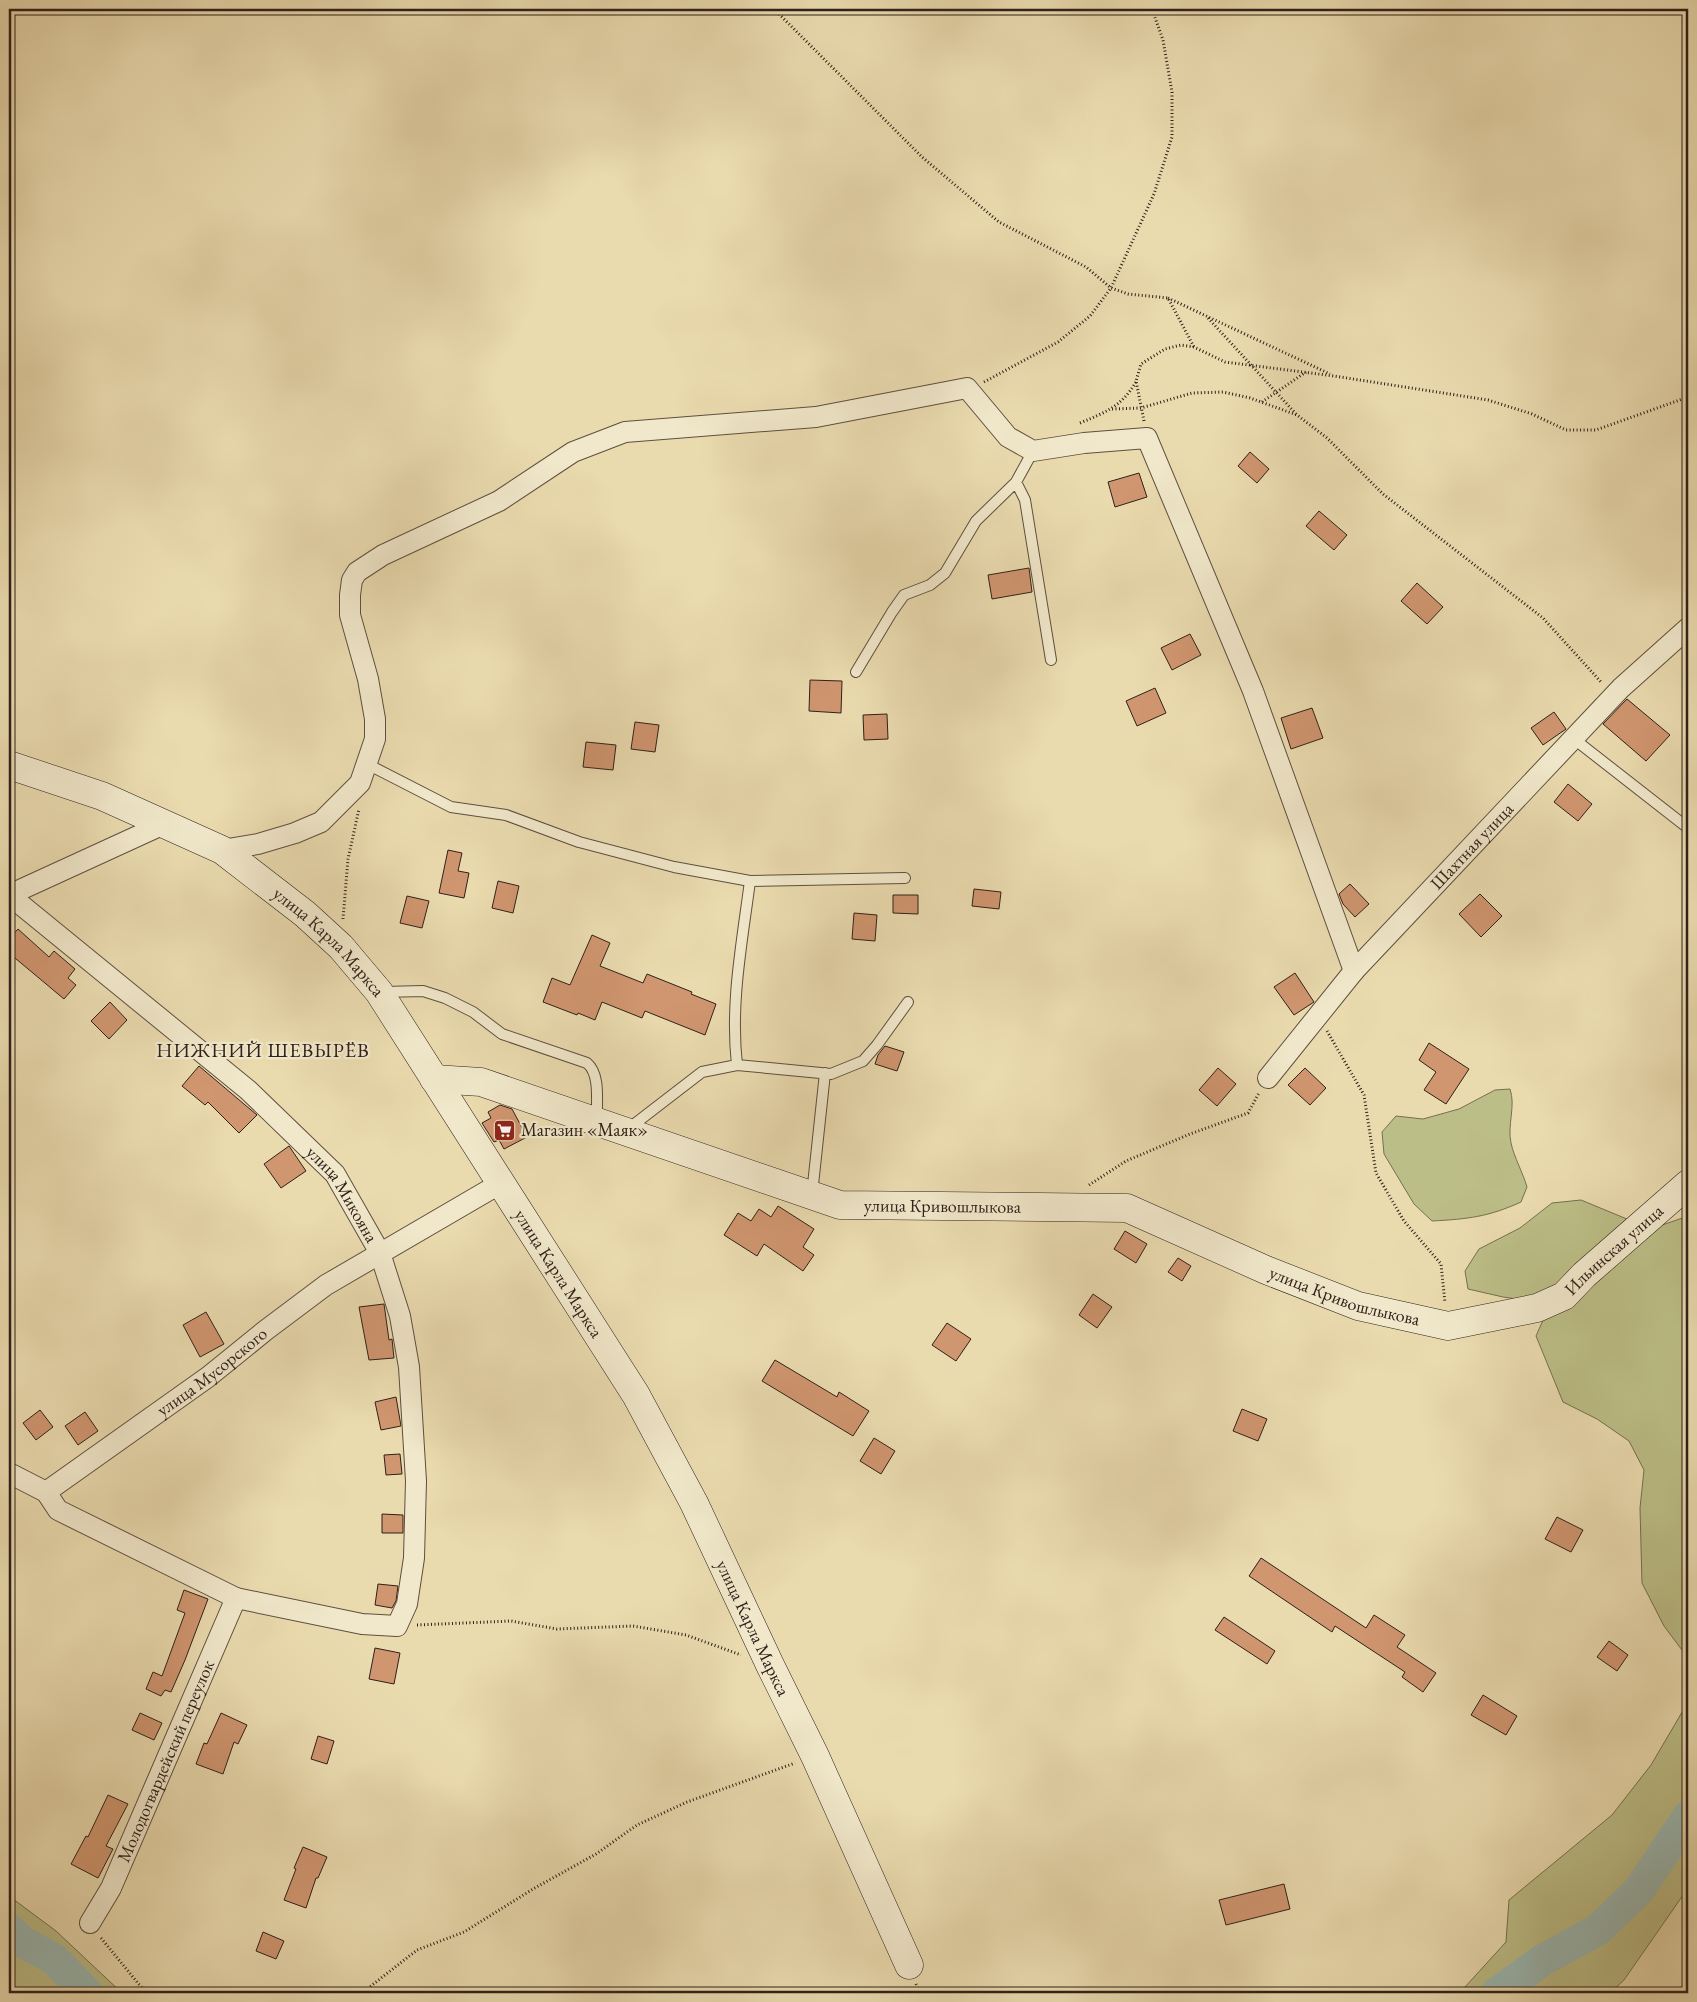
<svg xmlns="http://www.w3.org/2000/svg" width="1697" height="2002" viewBox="0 0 1697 2002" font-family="'EB Garamond',serif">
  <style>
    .green { fill: #bcbe87; stroke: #766f50 }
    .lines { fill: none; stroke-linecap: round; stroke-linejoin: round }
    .river { stroke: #9ab9b4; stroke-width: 32 }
    .building { fill: #d09670; stroke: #2f201a }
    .lane-casing { stroke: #5e4f3f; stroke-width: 12 }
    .street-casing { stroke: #5e4f3f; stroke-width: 22 }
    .secondary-casing { stroke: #2f201a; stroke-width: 29 }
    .path { stroke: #2f201a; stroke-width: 3; stroke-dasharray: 1 2.5; stroke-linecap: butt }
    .lane { stroke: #f1e8cb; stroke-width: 10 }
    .street { stroke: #f1e8cb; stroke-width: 20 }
    .secondary { stroke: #f1e8cb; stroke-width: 28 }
    .labels { text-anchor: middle; stroke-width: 4.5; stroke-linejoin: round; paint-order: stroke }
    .street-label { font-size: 18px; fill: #2f201a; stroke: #f1e8cb }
    .poi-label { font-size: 18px; fill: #2f201a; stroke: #f1e8cb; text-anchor: start }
    .quarter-label { font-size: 20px; letter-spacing: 1px; fill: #2f201a; stroke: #f1e8cb }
  </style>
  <rect width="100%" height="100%" fill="#eadbaf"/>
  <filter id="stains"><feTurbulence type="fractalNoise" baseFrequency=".004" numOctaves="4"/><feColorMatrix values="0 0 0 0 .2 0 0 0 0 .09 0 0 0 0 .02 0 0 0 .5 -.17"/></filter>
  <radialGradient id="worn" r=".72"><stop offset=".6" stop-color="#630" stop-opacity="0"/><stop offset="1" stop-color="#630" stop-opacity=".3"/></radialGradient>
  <path class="green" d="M1510,1089C1516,1106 1507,1125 1511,1143C1514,1157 1523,1173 1527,1187L1521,1202C1488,1217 1468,1219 1432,1221L1414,1204L1384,1154L1382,1132L1396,1116L1423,1119L1459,1109L1495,1090Z
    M1581,1200L1651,1229L1688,1216V1658L1664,1626L1642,1583L1640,1508L1644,1470L1629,1441L1597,1419L1563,1402L1536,1336L1544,1318L1530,1301L1503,1297L1468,1289L1465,1271L1479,1249L1520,1228L1552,1203Z
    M1688,1702V1888L1624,1980L1610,1993H1455L1465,1987L1506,1942L1509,1900L1612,1815L1651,1765Z
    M9,1896L56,1931L122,1993H9Z"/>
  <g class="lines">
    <path class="river" d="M9,1929L21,1941L54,1959L87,1993
      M1497,1993L1543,1960L1599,1929L1639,1890L1688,1817"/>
  </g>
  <path class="building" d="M1250,452L1269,469L1257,483L1238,466Z
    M1139,473L1147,497L1115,507L1108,482Z
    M1319,511L1347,535L1334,550L1306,526Z
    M1029,568L1032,592L992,599L988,575Z
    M1417,583L1443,607L1427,624L1401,601Z
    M1190,634L1201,655L1172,670L1161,648Z
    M810,680L842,681L841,713L809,711Z
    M1155,688L1166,713L1137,726L1126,701Z
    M1627,699L1670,735L1646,761L1603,724Z
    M1312,708L1323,738L1291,749L1281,718Z
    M1554,712L1566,729L1543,745L1531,728Z
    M887,714L888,739L864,740L863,715Z
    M635,722L659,725L655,752L631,749Z
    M586,742L616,745L613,770L583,767Z
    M1568,784L1592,804L1578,821L1554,802Z
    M448,850L462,853L458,871L469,873L464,898L439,893Z
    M498,881L519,886L513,913L492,908Z
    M1350,884L1369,904L1355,917L1343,904L1339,894Z
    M974,889L1001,892L999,909L972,906Z
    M1480,894L1502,916L1481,937L1459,914Z
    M893,895H918V914L893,913Z
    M407,896L429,901L422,928L400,923Z
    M854,913L877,915L875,941L852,939Z
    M18,929L49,957L54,951L75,969L68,978L76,985L64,999L9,953V939Z
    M592,935L610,943L600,966L643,983L647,974L692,992L691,994L716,1004L705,1035L645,1011L642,1018L602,1002L595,1020L578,1013L577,1015L543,1002L552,978L570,985Z
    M1295,973L1314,1002L1294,1015L1274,987Z
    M110,1002L127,1020L109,1039L91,1021Z
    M1429,1043L1469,1069L1446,1104L1424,1090L1436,1072L1419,1060Z
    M885,1046L904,1052L897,1071L875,1064L878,1055Z
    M199,1066L257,1115L239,1133L208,1102L205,1105L182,1086Z
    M1218,1068L1236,1084L1217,1106L1199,1090Z
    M1305,1068L1326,1088L1310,1105L1288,1085Z
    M500,1105L512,1109L527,1137L504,1149L499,1140L494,1142L482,1123L491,1118L488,1112Z
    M289,1146L306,1171L281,1188L264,1164Z
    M778,1206L814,1229L803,1247L814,1255L803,1271L764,1244L757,1256L724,1235L738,1213L751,1221L759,1209L771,1217Z
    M1125,1231L1147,1244L1136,1263L1114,1249Z
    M1178,1258L1191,1266L1182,1281L1168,1272Z
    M1093,1294L1112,1307L1097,1328L1079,1315Z
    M384,1304L389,1340L392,1339L394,1358L369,1360L359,1307Z
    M206,1312L224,1344L200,1357L183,1325Z
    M947,1323L971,1339L956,1361L932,1345Z
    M775,1360L837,1397L839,1392L869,1411L853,1436L762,1381Z
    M396,1397L401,1426L381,1430L375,1402Z
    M1242,1409L1267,1419L1258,1441L1233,1431Z
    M40,1410L53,1427L36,1440L23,1423Z
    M85,1412L98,1431L78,1445L65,1426Z
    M874,1438L895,1451L881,1474L860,1461Z
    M400,1454L402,1474L386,1475L384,1455Z
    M382,1514L403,1515V1533H382Z
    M1557,1517L1583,1530L1571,1552L1545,1539Z
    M1261,1558L1366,1628L1374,1615L1405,1635L1397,1647L1436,1673L1423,1692L1402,1677L1405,1672L1335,1626L1332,1632L1249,1576Z
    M378,1584L398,1586L396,1601L392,1608L375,1605Z
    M184,1590L208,1599L185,1660L171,1692L165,1690L161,1696L146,1689L153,1672L162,1676L185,1613L177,1610Z
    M1224,1617L1275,1651L1267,1664L1215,1630Z
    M1609,1641L1628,1655L1617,1671L1597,1657Z
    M375,1648L400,1653L394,1684L369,1679Z
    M1483,1695L1517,1716L1506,1735L1471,1715Z
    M140,1713L162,1723L154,1740L132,1730Z
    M221,1713L247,1725L238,1744L234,1742L223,1774L196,1764L204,1743L207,1744Z
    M318,1736L334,1741L327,1764L311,1759Z
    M108,1795L128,1804L106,1846L113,1849L98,1878L71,1864L86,1836L88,1837Z
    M303,1847L327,1857L318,1878H316L306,1908L284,1900L296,1869L294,1868Z
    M1284,1884L1290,1909L1226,1925L1219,1900Z
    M263,1932L284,1941L276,1959L256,1951Z"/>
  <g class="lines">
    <defs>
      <path id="lane" d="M1016,482L1025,500L1051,660
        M856,672L892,612L904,595L930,585L945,573L976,521L1016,482L1033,451
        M1574,739L1688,828
        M367,764L451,807L506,815L579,842L674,867L750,881L905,878
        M383,992L423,991L445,998L473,1012L502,1034L587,1063C601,1075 596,1102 597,1120
        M737,1065C730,1003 742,943 750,881
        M628,1129L702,1072L737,1065L831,1074L863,1061L877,1045L908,1002
        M812,1194L825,1073"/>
      <g id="street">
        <path d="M222,850L258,844L295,833L321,822L360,783L375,739V719L368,679L350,615V595L352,580L357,572L383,555L499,501L573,452L625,432L816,417L967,388L1008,437L1033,451L1084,443L1147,438L1253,691L1354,971"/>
        <path id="s1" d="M9,895L248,1090L335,1174L380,1253L400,1316L409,1367L416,1481L414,1558L407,1604L397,1626L362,1624L236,1598L58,1510L46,1492L9,1473"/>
        <path d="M9,895L164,824"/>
        <path id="s2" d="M1268,1078L1354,971L1621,688L1688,628"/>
        <path id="s3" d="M46,1492L208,1377L266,1330L326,1285L501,1183"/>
        <path id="s4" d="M90,1923L111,1888L236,1598"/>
      </g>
      <g id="secondary">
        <path id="s5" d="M9,765L102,796L222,850L305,914L341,947L379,992L636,1395L694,1503L770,1665L815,1756L909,1965"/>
        <path id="s6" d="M434,1079L481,1082L840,1205L1127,1208L1266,1270L1358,1306L1448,1326L1537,1308L1564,1296L1584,1275L1688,1184"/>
      </g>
    </defs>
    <use href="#lane" class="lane-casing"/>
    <use href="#street" class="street-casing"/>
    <use href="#secondary" class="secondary-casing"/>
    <path class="path" d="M774,9L922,157L999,222L1086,267L1111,288L1128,294L1168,298L1194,347
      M1168,298L1330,374
      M1208,318L1297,415
      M984,382L1058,342L1090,316L1111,288L1154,194L1172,137V92L1163,40L1152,9
      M1262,402L1306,372
      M1112,409L1141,408L1192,393L1223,392L1250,398L1297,415L1327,438L1383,494L1543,618L1601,682
      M1144,421L1136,381L1141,364L1165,349L1181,345L1194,347L1225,362L1334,376L1488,400L1532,414L1566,430H1596L1688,397
      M1080,423C1106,412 1121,407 1136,382
      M343,919L348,859L359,809
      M1327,1031L1364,1095L1376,1173L1404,1221L1441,1264L1445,1303
      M1089,1185L1126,1161L1190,1134L1248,1113L1259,1093
      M417,1625L511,1621L557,1629L633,1626L686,1635L741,1655
      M101,1938L146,1993
      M916,1984L920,1993
      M362,1993L417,1950L464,1932L533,1889L596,1854L637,1825L687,1802L795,1763"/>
    <use href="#lane" class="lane"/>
    <use href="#street" class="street"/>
    <use href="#secondary" class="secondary"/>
  </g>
  <defs>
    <symbol id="supermarket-square" viewBox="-11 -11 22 22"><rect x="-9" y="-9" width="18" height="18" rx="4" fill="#8f2418" stroke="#f1e8cb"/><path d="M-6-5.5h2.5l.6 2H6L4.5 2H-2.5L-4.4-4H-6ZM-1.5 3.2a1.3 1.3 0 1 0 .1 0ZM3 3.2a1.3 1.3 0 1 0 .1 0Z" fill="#fff"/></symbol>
  </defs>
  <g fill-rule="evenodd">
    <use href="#supermarket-square" x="492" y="1118" width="25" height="25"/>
  </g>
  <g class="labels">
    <g class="street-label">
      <text dy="6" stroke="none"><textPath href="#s2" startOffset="309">Шахтная улица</textPath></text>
      <text dy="6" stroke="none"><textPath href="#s5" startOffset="371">улица Карла Маркса</textPath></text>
      <text dy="6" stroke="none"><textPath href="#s1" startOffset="450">улица Микояна</textPath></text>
      <text dy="6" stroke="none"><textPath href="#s6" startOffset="529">улица Кривошлыкова</textPath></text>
      <text dy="6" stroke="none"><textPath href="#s6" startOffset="1245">Ильинская улица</textPath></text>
      <text dy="6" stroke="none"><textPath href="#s5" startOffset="776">улица Карла Маркса</textPath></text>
      <text dy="6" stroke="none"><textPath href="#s6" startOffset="949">улица Кривошлыкова</textPath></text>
      <text dy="6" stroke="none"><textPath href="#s3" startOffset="205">улица Мусорского</textPath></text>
      <text dy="6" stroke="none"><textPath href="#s5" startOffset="1181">улица Карла Маркса</textPath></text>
      <text dy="6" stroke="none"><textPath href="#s4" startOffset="179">Молодогвардейский переулок</textPath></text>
    </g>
    <g class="poi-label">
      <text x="521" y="1136">Магазин «Маяк»</text>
    </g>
    <g class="quarter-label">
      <text x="263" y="1057">НИЖНИЙ ШЕВЫРЁВ</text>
    </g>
  </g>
  <rect width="1697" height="2002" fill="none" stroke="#eadbaf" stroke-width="30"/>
  <rect x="10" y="10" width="1677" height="1982" fill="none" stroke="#2f201a" stroke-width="2.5"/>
  <rect x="15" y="15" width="1667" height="1972" fill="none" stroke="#2f201a"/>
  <rect width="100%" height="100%" filter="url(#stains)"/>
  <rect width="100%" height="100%" fill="url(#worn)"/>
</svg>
